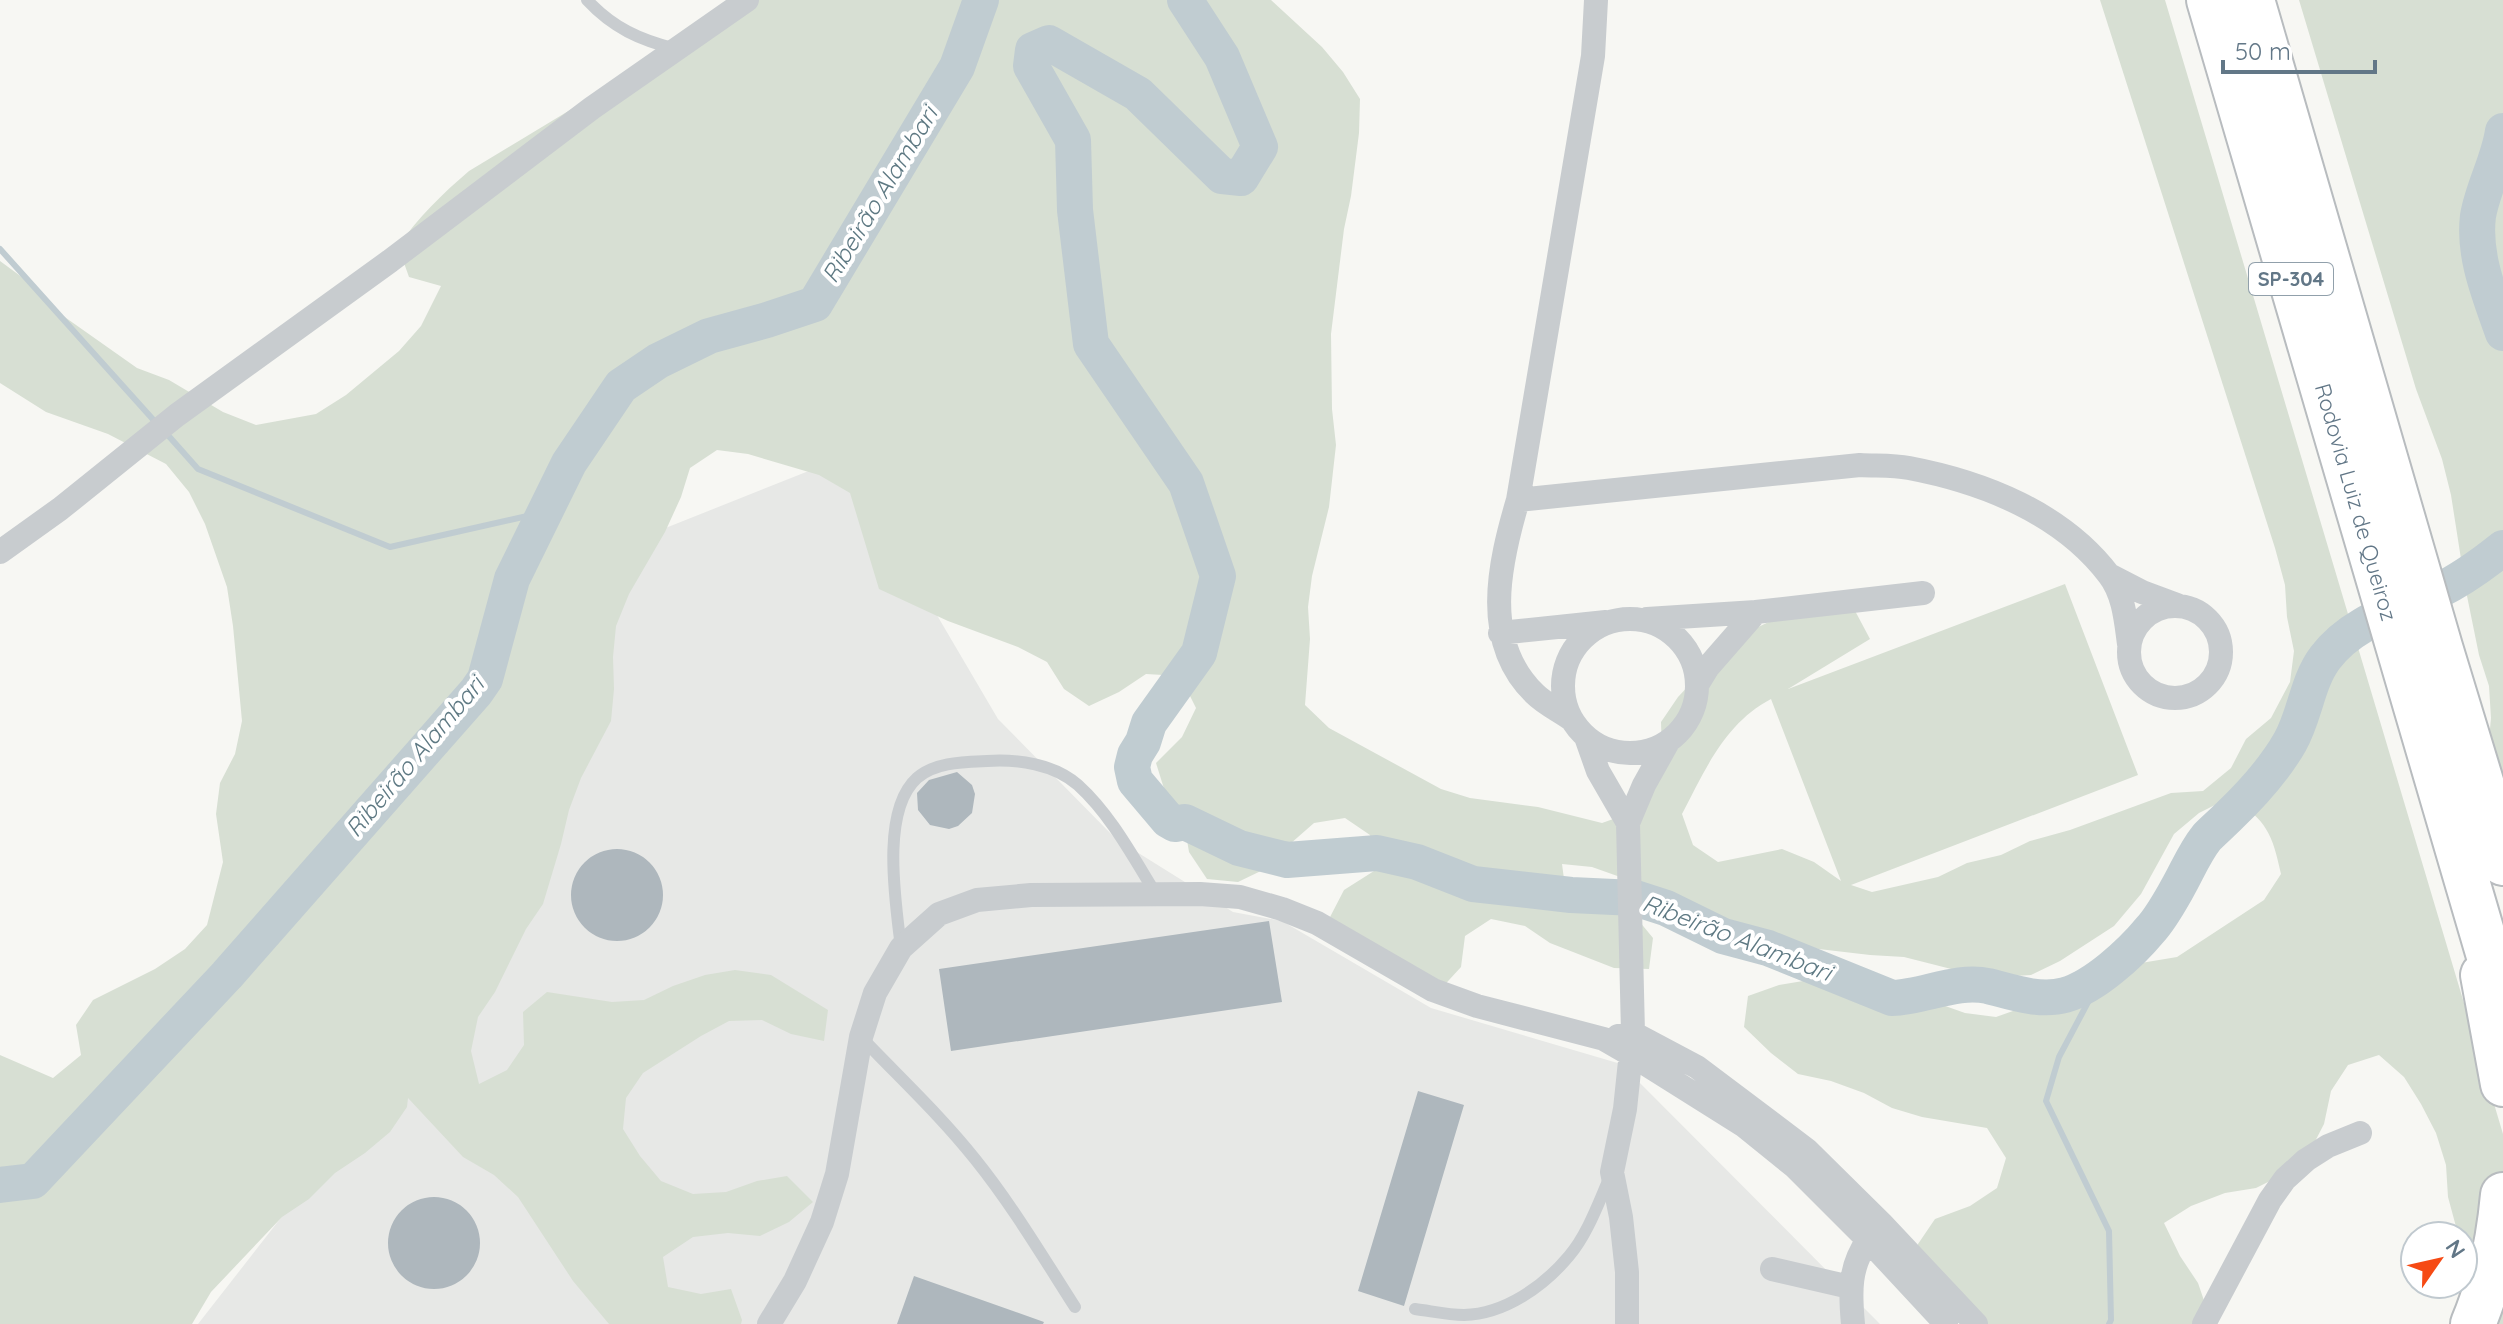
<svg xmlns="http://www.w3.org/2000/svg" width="2503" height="1324" viewBox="0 0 2503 1324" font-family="Quicksand,sans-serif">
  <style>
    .built { fill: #e7e8e6 }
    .green { fill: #d7dfd3; fill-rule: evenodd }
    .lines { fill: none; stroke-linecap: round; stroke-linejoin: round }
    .stream { stroke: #c0ccd1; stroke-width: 6 }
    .river { stroke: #c0ccd1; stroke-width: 36 }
    .building { fill: #aeb7bd }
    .motorway-casing { stroke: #b8bcbf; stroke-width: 48 }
    .service { stroke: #c8cccf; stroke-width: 12 }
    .minor { stroke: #c8cccf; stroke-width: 24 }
    .motorway { stroke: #fff; stroke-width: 44 }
    .labels { text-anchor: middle; stroke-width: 8; stroke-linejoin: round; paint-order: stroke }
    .shield { fill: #fff; stroke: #91a0ab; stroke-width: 2 }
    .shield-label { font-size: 20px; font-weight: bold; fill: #627787 }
    .street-label { font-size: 22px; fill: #627787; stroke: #fff }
    .water-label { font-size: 24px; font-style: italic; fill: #5e7983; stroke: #fff }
  </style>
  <rect width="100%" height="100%" fill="#f7f7f3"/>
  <path class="built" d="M844,457L998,719L1116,839L1233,912L1282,921L1431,1008L1621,1064L1880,1324H198L520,912L575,564Z"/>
  <path class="green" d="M752,0H1271L1322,47L1343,72L1360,99L1359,133L1351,196L1344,229L1331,334L1332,409L1336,445L1329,507L1312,576L1308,607L1310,639L1305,705L1329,728L1441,789L1470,798L1538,807L1602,823L1633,812L1662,755L1661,722L1678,697L1723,649L1750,631L1779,617L1853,607L1870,639L1788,689L2065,584L2138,775L1851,885L1872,892L1938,877L1967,863L2001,855L2030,841L2070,830L2171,793L2203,791L2231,768L2246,739L2271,718L2290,682L2294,651L2287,617L2285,585L2275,548L2100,0H2165L2503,1134V1324H2498L2493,1287L2463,1242V1236L2458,1234L2448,1197L2446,1165L2436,1133L2421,1104L2404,1077L2379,1055L2348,1065L2331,1091L2324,1124L2309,1153L2284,1174L2256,1188L2225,1193L2191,1206L2164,1223L2180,1256L2198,1283L2212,1324H1962L1917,1279L1918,1244L1935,1219L1970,1206L1997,1188L2006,1158L1987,1128L1922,1117L1892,1108L1864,1093L1831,1081L1798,1074L1771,1053L1744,1027L1748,996L1779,985L1809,980L1841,978L1871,987L1903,991L1965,1013L1996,1017L2058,995L2117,967L2177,957L2264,900L2281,874C2272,833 2267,821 2231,797L2199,813L2174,834L2141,894L2114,926L2060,961L2031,975L1998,977L1967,973L1904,957L1870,955L1776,944L1743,937L1680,906L1654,889L1592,867L1562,864L1566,894L1630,910L1653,938L1649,969L1614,968L1550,943L1525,926L1491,919L1465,936L1461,967L1438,992L1329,919L1344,890L1374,871L1370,835L1345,818L1314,823L1290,844L1267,868L1238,882L1207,879L1189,852L1184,822L1166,795L1156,763L1182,737L1196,708L1180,676L1146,674L1119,692L1089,706L1064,689L1047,662L1018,647L948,621L879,589L850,493L819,475L748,454L717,450L690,468L681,497L665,532L629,594L616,626L613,657L614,689L611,721L581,778L569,810L561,844L543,904L526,929L495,992L478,1017L471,1051L479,1084L507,1070L524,1045L523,1012L547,992L612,1002L644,1000L673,986L705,975L735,970L771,975L828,1010L824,1041L791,1034L762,1020L729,1021L701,1036L643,1073L626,1098L623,1129L640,1156L661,1181L693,1194L726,1192L757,1181L787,1176L813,1202L789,1222L760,1236L728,1233L693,1237L663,1257L668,1287L701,1294L731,1289L742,1320L741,1324H609L573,1281L518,1197L494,1175L463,1157L408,1098L407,1107L390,1132L365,1153L335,1173L309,1199L282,1217L211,1292L192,1324H0V1055L53,1078L81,1055L76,1025L93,1000L155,969L185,949L207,925L223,862L216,814L220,783L235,754L242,721L233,626L227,587L205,524L189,492L166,464L108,434L46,412L0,383V261L38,289L59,313L137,368L169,380L223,412L256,425L316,414L346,395L399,351L421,326L441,286L409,277L398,246C419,217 442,194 469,171ZM1771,699L1841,881L1814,862L1782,849L1718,862L1693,845L1682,814C1705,770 1725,723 1771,699Z
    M2299,0H2503V784L2488,750L2491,718L2489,686L2479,655L2466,591L2451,495L2442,459L2416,389Z"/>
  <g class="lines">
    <path class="stream" d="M0,249L158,425
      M166,433L198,469L390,547L545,512
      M2104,972L2059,1057L2046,1101L2109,1231L2111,1320L2109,1324"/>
    <path class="river" d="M1185,0L1222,57L1260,147L1241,178L1222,176L1138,94L1049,43L1033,50L1031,66L1073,140L1075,210L1091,344L1186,483L1218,576L1199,653L1149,723L1143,742L1135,755L1132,767L1135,781L1168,820L1175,824L1185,822L1239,848L1287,860L1377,853L1417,862L1473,884L1571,895L1635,898L1666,908L1723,936L1768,948L1892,998C1924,997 1957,979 1988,986C2011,992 2040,1002 2065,995C2094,987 2131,953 2150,930C2161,918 2169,903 2177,889C2187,872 2194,853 2207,837C2214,830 2222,823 2229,816C2252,794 2274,770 2290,742C2305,716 2307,682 2325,658C2353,621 2398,610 2438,591C2461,580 2483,564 2503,548
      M2503,131C2499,160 2483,187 2478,216C2473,256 2490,296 2503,333
      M0,1185L33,1181L227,975L476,692L485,679L512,579L569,463L621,386L658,361L709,336L767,320L815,304L957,67L981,0"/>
  </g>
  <path class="building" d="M957,772L972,785L975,794L972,813L958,826L949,829L930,825L918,810L917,793L929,780Z
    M571 895a46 46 0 1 1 92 0a46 46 0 1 1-92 0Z
    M1269,921L1282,1002L951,1051L939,969Z
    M1418,1091L1464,1105L1404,1306L1358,1291Z
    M388 1243a46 46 0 1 1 92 0a46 46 0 1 1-92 0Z
    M914,1276L1044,1322L1043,1324H897Z"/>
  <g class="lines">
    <defs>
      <path id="motorway" d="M2209,0L2503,1004
        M2252,0L2440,647L2482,785L2503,863
        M2483,975L2503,1084
        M2473,1324C2490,1284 2499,1238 2503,1195"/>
    </defs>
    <use href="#motorway" class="motorway-casing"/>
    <path class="service" d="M587,0C613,28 640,40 676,49
      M901,948C896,904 880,811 917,778C935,762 964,762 987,761C1018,759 1054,764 1078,785C1111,815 1133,857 1156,894
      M861,1037C899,1077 940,1115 975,1159C1012,1205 1043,1257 1075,1307
      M1415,1309C1431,1311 1448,1315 1464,1315C1505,1314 1544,1286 1569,1256C1587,1235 1598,1204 1609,1179"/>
    <path class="minor" d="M1518,500L1860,465C1876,466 1893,465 1909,468C1983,482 2062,513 2109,575C2124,594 2126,622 2129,644
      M0,552L60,509L177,415L390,261L592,108L747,0
      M2111,576L2142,592L2177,605
      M2129 652a46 46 0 1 1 92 0a46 46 0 1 1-92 0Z
      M1647,619L1756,612
      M1563 686a67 67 0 1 1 134 0a67 67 0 1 1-134 0Z
      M1500,633L1606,622
      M1697,685L1708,667L1756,612L1923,593
      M1571,719C1560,711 1545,704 1535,694C1481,642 1499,564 1518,500L1593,56L1596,0
      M1586,737L1598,771L1628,823
      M1618,1036L1633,1033L1697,1067L1807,1150L1881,1223L1976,1324
      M1772,1269L1850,1287
      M769,1324L795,1281L822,1222L837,1174L861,1037L875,993L901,948L939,914L977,900L1031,895L1200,894L1240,897L1282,909L1317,923L1433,990L1477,1006L1604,1039L1630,1054L1743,1125L1795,1167L1868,1240L1946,1324
      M1627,1324V1272L1621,1217L1612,1172L1625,1109L1633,1033L1628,823L1644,785L1668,742
      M1853,1324C1850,1292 1849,1267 1868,1240
      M2204,1324L2270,1200L2285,1179L2306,1160L2328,1146L2360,1133"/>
    <use href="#motorway" class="motorway"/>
  </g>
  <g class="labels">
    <rect class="shield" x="2249" y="263" width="84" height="32" rx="6"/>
    <g class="shield-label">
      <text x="2291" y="286">SP-304</text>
    </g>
    <g class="street-label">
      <text transform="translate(2356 502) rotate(74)" y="8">Rodovia Luiz de Queiroz</text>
    </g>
    <g class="water-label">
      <text transform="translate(880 195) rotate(-59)" y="8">Ribeirão Alambari</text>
      <text transform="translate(415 757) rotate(-50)" y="8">Ribeirão Alambari</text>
      <text transform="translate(1737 938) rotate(21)" y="8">Ribeirão Alambari</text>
    </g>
  </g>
  <g transform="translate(2439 1260) rotate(56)"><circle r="38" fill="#ffffff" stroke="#c0c9cf" stroke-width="2"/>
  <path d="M0-6L14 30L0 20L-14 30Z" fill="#f64a14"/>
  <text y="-12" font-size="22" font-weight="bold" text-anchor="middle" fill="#627787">N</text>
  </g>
  <path d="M2223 60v12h152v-12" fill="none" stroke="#627787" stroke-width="4"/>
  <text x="2235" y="60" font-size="24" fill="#627787" stroke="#ffffff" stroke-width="6" paint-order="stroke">50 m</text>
</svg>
